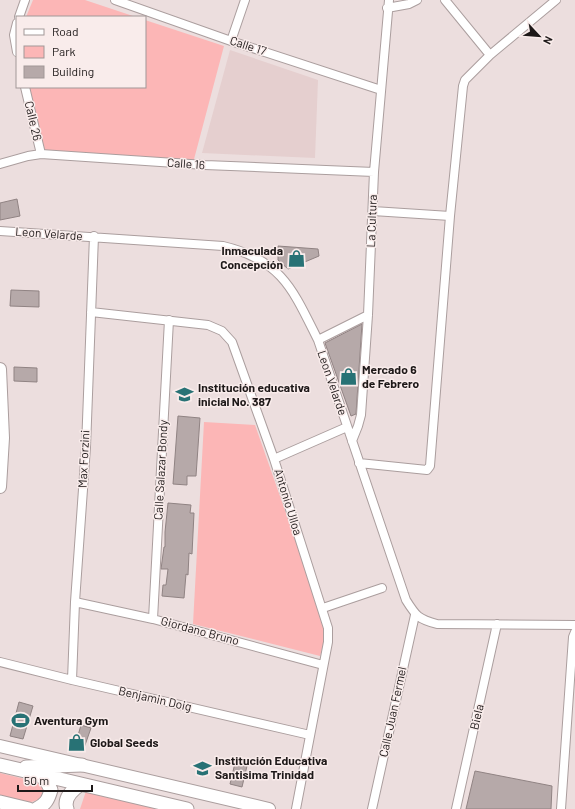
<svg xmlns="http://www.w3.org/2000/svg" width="575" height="809" viewBox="0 0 575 809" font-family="Barlow,sans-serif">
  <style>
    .built { fill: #e5cfcf }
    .green { fill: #fcb6b6 }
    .building { fill: #b6a9a9; stroke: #908383 }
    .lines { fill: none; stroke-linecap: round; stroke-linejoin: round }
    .minor-casing { stroke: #ab9e9e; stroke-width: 10 }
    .secondary-casing { stroke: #ab9e9e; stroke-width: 14 }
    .primary-casing { stroke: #ab9e9e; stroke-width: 15 }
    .minor { stroke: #fff; stroke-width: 8 }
    .secondary { stroke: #fff; stroke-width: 12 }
    .primary { stroke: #fff; stroke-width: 13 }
    .labels { text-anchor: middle; stroke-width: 3; stroke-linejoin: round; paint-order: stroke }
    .street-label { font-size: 12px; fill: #1d1818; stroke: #f9eceb }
    .poi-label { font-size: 12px; font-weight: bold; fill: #1d1818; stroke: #f9eceb; text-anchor: start }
  </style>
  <rect width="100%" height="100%" fill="#ecdede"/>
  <path class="built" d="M230,50L318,80L315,158L202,153Z"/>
  <path class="green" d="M33,0H85L136,17H26Z
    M145,20L224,46L193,163L45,154L29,87H145Z
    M204,422L255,425L320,610C324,630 326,637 320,656L193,624Z
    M0,773L37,782L43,789L41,799L28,803L0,797Z
    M86,791L167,809H80Z"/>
  <path class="building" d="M17,199L20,216L0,220V203Z
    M278,246L318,249L319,256L288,269L278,260Z
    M11,290L39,291V307L10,306Z
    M362,324L356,414L351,416L325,343Z
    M14,367L37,368V382L14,381Z
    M178,416L200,418L196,476H187V485L173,484Z
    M168,503L191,505L190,513H194L192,554L189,553L188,575L186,574L184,598L162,596L163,585H166L168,569H161L164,547H165V532Z
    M19,702L33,706L23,739L10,736Z
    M81,725L91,728L84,748L75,746Z
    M235,763L247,766L242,787L230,784Z
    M475,771L552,786L551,809H466Z"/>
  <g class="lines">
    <defs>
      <path id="minor" d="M115,0L231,41L381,90
        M387,8L409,4L417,0
        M19,17L25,0
        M17,23L14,35L17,52
        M231,41L245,0
        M490,55L556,0
        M25,87L41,154
        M0,164L28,156L41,154L205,165L374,172
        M373,211L450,216
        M0,231L223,246C282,260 293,290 318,340L406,600C416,616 418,619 437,624L575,625
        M91,312L208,325L222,331L232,342L274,459L328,628V642L296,809
        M318,340L368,315
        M352,441L358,426L361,415L368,315L374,172L389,0
        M274,459L347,427
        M359,463L427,470L430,466L450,216L463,86L465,80L490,55L445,0
        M75,602L153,619L323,665
        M323,608L382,588
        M153,619L169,320
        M0,662L72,680L310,735
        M72,680L75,602L86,447L94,236
        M372,809L415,615
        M456,809L497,624
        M561,809L573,637L575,632"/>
      <path id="secondary" d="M0,369L3,438L0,487
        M0,746L269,809"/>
      <path id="primary" d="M0,765L187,809
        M26,767L82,765
        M0,802L29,809
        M36,809C46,804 48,800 51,790L47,782L40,775
        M67,809C63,798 72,790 81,784"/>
    </defs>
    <use href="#minor" class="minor-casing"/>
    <use href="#secondary" class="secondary-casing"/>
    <use href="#primary" class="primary-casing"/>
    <use href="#minor" class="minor"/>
    <use href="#secondary" class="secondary"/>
    <use href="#primary" class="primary"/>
  </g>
  <defs>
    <symbol id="shop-bare" viewBox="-9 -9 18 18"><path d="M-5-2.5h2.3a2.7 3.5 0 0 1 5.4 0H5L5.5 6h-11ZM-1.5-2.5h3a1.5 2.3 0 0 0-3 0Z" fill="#287275" stroke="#f9eceb" stroke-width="2.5" paint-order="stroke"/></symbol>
    <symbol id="school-bare" viewBox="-9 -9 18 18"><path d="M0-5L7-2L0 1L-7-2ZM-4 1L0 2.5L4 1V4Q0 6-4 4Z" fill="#287275" stroke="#f9eceb" stroke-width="2.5" paint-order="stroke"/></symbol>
    <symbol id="stadium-bare" viewBox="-9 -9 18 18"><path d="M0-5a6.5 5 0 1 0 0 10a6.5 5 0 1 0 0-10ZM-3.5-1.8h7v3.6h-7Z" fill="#287275" stroke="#f9eceb" stroke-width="2.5" paint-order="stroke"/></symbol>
  </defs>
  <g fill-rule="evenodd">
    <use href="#shop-bare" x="284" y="246" width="25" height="25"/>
    <use href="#shop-bare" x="336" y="364" width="25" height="25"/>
    <use href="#school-bare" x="172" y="382" width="25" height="25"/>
    <use href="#stadium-bare" x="8" y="708" width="25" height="25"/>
    <use href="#shop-bare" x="64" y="730" width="25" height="25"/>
    <use href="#school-bare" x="190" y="756" width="25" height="25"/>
  </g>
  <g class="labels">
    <g class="street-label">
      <text transform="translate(248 46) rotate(18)" y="4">Calle 17</text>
      <text transform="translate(33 121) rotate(77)" y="4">Calle 26</text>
      <text transform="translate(186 164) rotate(4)" y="4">Calle 16</text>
      <text transform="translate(372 221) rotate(-88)" y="4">La Cultura</text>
      <text transform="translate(49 234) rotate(4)" y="4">Leon Velarde</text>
      <text transform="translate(332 383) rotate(71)" y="4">Leon Velarde</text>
      <text transform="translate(84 459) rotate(-87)" y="4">Max Forzini</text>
      <text transform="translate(161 470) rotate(-87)" y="4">Calle Salazar Bondy</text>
      <text transform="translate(288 502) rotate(73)" y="4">Antonio Ulloa</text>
      <text transform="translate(200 631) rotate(15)" y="4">Giordano Bruno</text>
      <text transform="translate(155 699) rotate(13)" y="4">Benjamin Doig</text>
      <text transform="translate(393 712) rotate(-78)" y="4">Calle Juan Fermel</text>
      <text transform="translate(477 717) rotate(-77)" y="4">Biela</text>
    </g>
    <g class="poi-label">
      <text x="283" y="255" text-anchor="end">Inmaculada<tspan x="283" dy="14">Concepción</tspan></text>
      <text x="362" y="374">Mercado 6<tspan x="362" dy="14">de Febrero</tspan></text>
      <text x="198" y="392">Institución educativa<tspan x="198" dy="14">inicial No. 387</tspan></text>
      <text x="34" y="725">Aventura Gym</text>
      <text x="90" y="747">Global Seeds</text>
      <text x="215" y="765">Institución Educativa<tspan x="215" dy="14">Santisima Trinidad</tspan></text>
    </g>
  </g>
  <rect x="16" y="16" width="130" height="72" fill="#f9eceb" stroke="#a19797"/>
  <rect x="24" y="29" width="20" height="6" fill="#ffffff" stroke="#a19797"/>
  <text x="52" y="36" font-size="12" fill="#1d1818">Road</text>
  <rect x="24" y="46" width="20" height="12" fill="#fcb6b6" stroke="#a19797"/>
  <text x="52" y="56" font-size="12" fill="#1d1818">Park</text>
  <rect x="24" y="66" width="20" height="12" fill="#b6a9a9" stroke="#a19797"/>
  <text x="52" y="76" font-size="12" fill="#1d1818">Building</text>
  <g transform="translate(539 36) rotate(116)" stroke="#f9eceb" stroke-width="3" paint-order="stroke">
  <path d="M0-3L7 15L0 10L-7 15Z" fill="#1d1818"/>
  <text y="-6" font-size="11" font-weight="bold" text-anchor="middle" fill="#1d1818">N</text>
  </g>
  <path d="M18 785v6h74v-6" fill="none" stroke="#1d1818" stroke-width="2"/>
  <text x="24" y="785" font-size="12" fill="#1d1818" stroke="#f9eceb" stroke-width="3" paint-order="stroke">50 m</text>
</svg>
